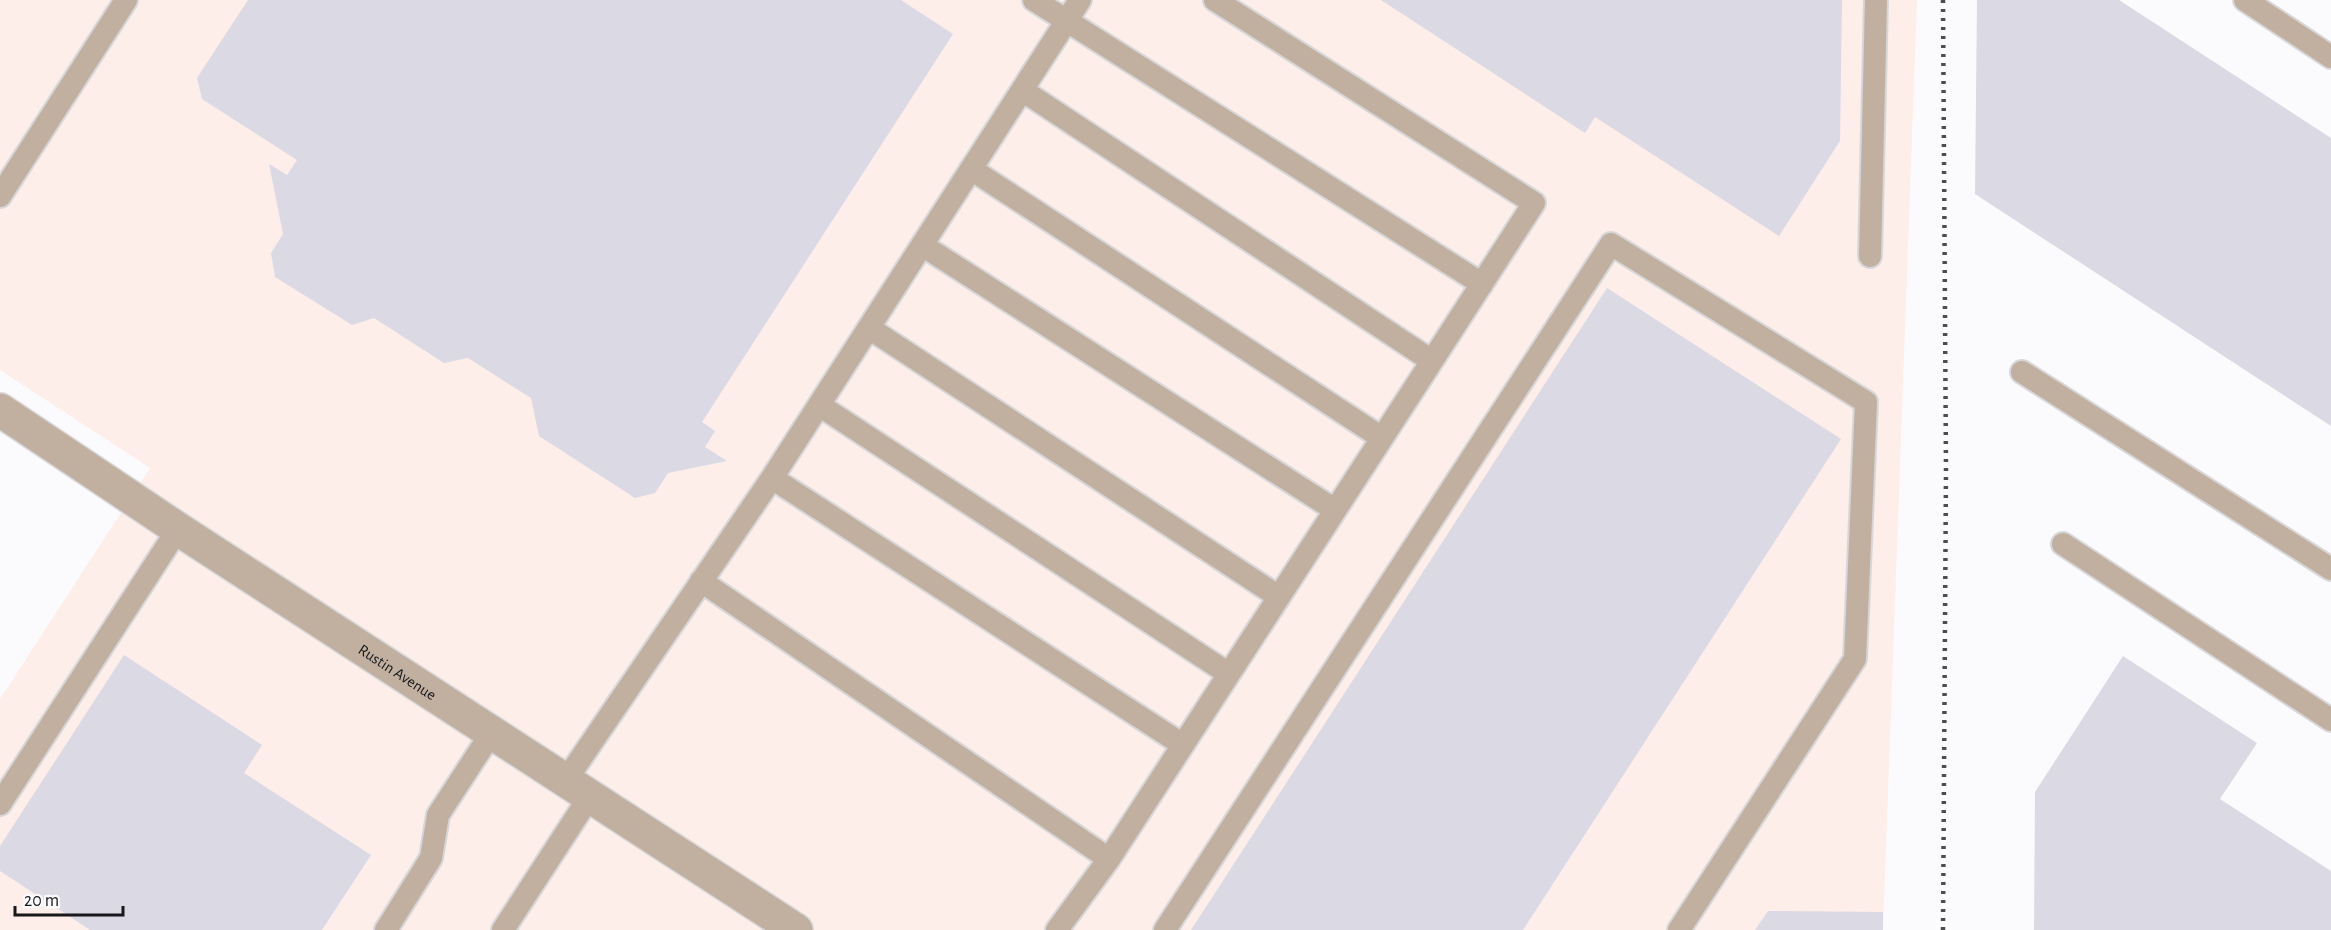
<svg xmlns="http://www.w3.org/2000/svg" width="2331" height="930" viewBox="0 0 2331 930" font-family="'Alegreya Sans',sans-serif">
  <style>
    .commercial { fill: #fdeee9 }
    .building { fill: #dbd9e4 }
    .lines { fill: none; stroke-linecap: round; stroke-linejoin: round }
    .lane-casing { stroke: #d7d7d9; stroke-width: 26 }
    .street-casing { stroke: #d7d7d9; stroke-width: 36 }
    .lane { stroke: #c1b0a0; stroke-width: 22 }
    .street { stroke: #c1b0a0; stroke-width: 33 }
    .rail { stroke: #4d4c4f; stroke-width: 4.5; stroke-dasharray: 3 6; stroke-linecap: butt }
    .labels { text-anchor: middle; stroke-width: 4.5; stroke-linejoin: round; paint-order: stroke }
    .street-label { font-size: 16px; fill: #18171b; stroke: #fbfbfd }
  </style>
  <rect width="100%" height="100%" fill="#fbfbfd"/>
  <path class="commercial" d="M0,0H1917L1883,930H0V699L150,468L0,370Z"/>
  <path class="building" d="M248,0H901L953,34L702,422L715,431L705,447L727,461L668,473L655,493L635,498L539,436L531,398L468,358L444,363L374,318L352,325L275,277L271,253L283,234L269,164L287,175L297,160L202,99L197,78Z
    M1381,0H1842L1840,141L1779,236L1595,117L1585,133Z
    M1977,0H2119L2331,138V426L1975,194Z
    M1607,288L1841,439L1523,930H1191Z
    M124,655L262,745L244,773L371,855L322,930H90L0,871V846Z
    M2123,656L2257,743L2220,799L2331,871V930H2034L2035,792Z
    M1768,911L1883,912V930H1755Z"/>
  <g class="lines">
    <defs>
      <path id="lane" d="M1034,0L1482,284
        M1215,0L1534,203L1432,361
        M2245,0L2331,57
        M1022,90L1432,361L1109,859L1057,930
        M971,169L1382,438
        M0,196L126,0
        M922,245L1335,510
        M1870,256L1876,0
        M869,328L1279,597
        M2022,372L2331,569
        M819,405L1229,674
        M772,478L1183,745
        M2063,544L2331,720
        M701,581L1109,859
        M566,780L772,478L1080,0
        M0,804L178,529
        M386,930L431,858L438,815L492,732
        M503,930L590,796
        M1165,930L1611,244L1866,402L1855,659L1679,930"/>
      <g id="street">
        <path id="s1" d="M0,410L178,529L796,930"/>
      </g>
    </defs>
    <use href="#lane" class="lane-casing"/>
    <use href="#street" class="street-casing"/>
    <use href="#lane" class="lane"/>
    <use href="#street" class="street"/>
    <path class="rail" d="M1943,930L1946,470L1943,0"/>
  </g>
  <g class="labels">
    <g class="street-label">
      <text dy="6" stroke="none"><textPath href="#s1" startOffset="476">Rustin Avenue</textPath></text>
    </g>
  </g>
  <path d="M15 906v9h108v-9" fill="none" stroke="#18171b" stroke-width="3"/>
  <text x="24" y="906" font-size="18" fill="#18171b" stroke="#fbfbfd" stroke-width="4.5" paint-order="stroke">20 m</text>
</svg>
